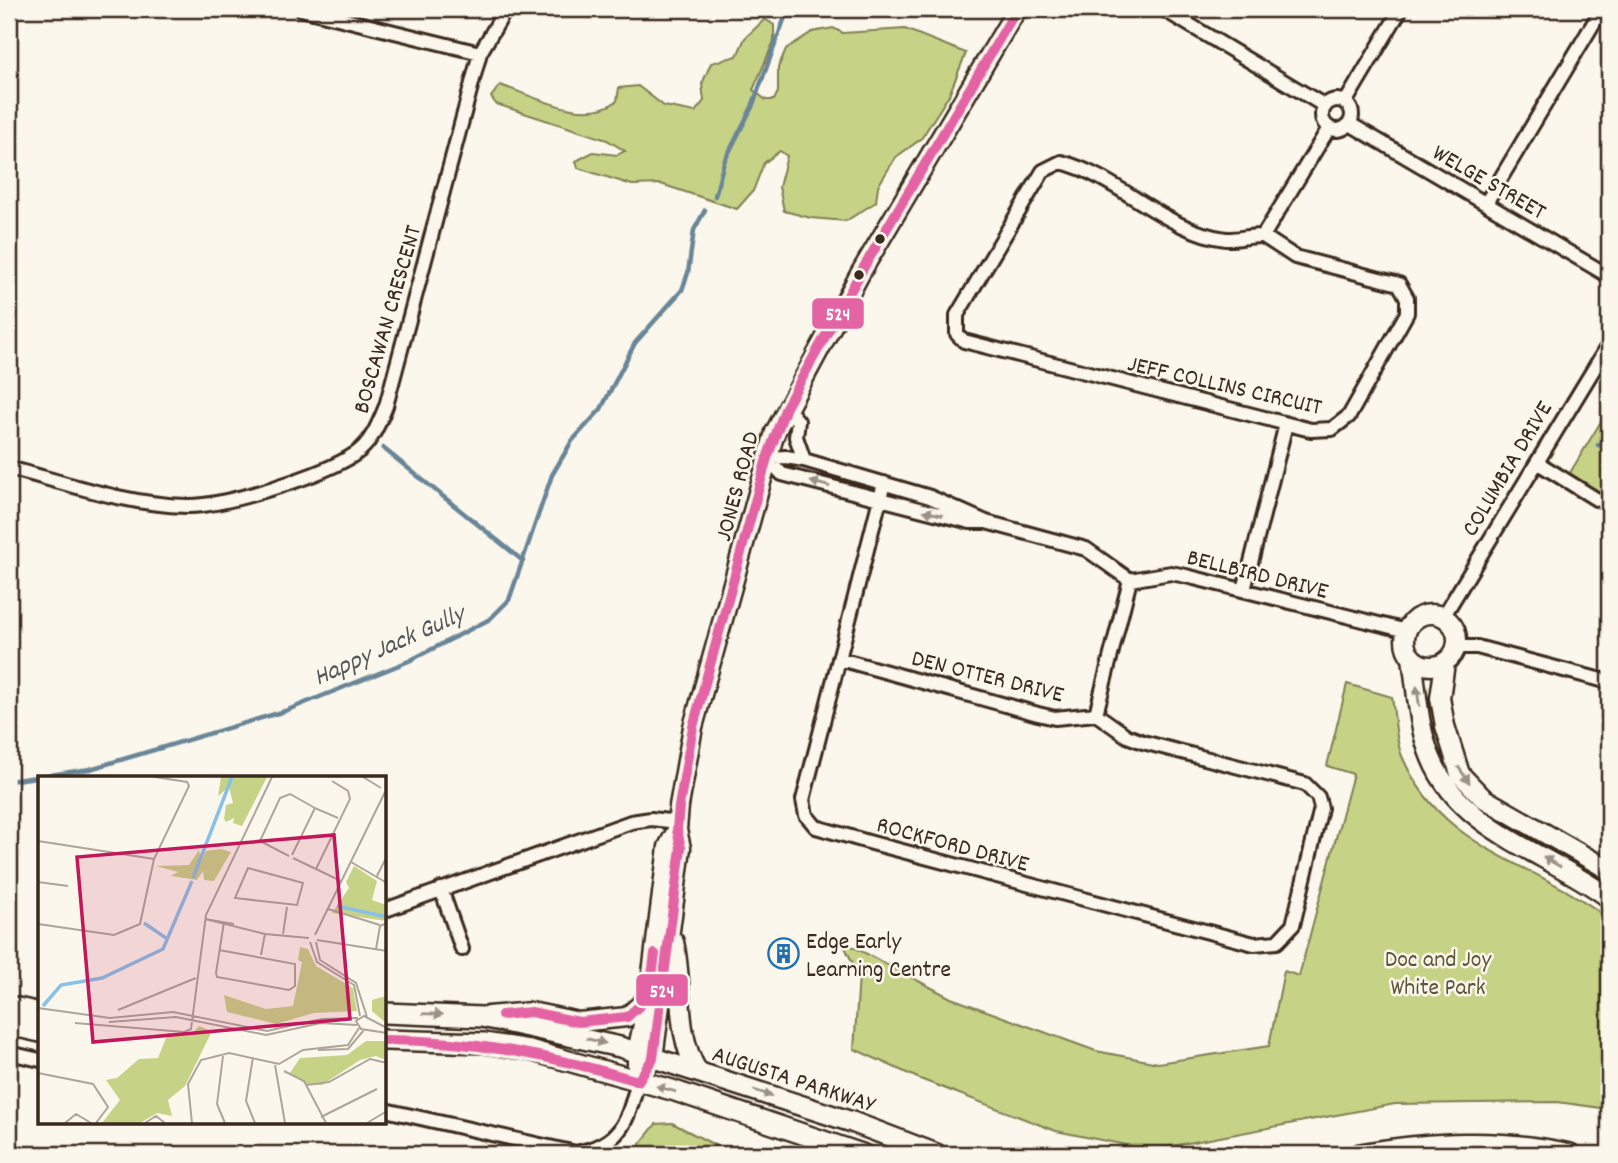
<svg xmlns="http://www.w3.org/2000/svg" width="1618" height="1163" viewBox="0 0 1618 1163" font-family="Dekko,sans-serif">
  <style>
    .green { fill: #c6d387; stroke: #807e52; stroke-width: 2 }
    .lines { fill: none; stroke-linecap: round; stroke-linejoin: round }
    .stream { stroke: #698597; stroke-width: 4.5 }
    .street-casing { stroke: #3b2a1e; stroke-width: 18 }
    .secondary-casing { stroke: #3b2a1e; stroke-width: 23 }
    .primary-casing { stroke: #3b2a1e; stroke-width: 24 }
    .street { stroke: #fbf7ec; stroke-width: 12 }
    .secondary { stroke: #fbf7ec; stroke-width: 18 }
    .primary { stroke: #fbf7ec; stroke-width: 19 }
    .bus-1-casing { stroke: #fbf7ec; stroke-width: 16 }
    .bus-1 { stroke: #e463a4; stroke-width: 10 }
    .oneway { fill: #9b9085 }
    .bus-dot { fill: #3b2a1e; stroke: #fbf7ec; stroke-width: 2.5 }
    .labels { text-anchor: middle; stroke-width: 5; stroke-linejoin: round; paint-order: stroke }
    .street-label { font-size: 24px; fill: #3b2a1e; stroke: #fbf7ec }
    .poi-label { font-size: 24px; fill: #3b2a1e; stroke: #fbf7ec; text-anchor: start }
    .park-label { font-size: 24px; fill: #5e5438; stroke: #fbf7ec }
    .water-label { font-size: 26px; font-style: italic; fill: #52575a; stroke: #fbf7ec }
    .inset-river { fill: none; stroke: #88c1e7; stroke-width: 3.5 }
    .inset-road { fill: none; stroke: #aea59a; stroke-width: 2 }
    .view { fill: #c2185b; fill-opacity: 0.15; stroke: #c2185b; stroke-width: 3.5 }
    .inset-edge { fill: none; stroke: #3b2a1e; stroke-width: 3.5 }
    .line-badge { stroke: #fbf7ec; stroke-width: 2.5 }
    .badge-label { font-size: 19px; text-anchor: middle; font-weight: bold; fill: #fff }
  </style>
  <rect width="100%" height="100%" fill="#fbf7ec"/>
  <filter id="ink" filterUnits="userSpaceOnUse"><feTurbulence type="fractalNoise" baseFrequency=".0143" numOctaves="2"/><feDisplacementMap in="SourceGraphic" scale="14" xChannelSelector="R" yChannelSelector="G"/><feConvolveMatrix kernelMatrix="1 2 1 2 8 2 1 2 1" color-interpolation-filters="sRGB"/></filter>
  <g filter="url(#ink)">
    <path class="green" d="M765,19L774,25V41L753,90L766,100H774L778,92V68L786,49L812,32L833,28L843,33L905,29L966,53L949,95L921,139L896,157L878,186L876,202L846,221L811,218L784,211L779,187L787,156L780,151L764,163L753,191L737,209L661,184L632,185L578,168L576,161L593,152L617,155L625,151L607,140L496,104L491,97L500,85C534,96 585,125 617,101L619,88L638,86L664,106L695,112L704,101L702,84L711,63L737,56L745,38Z
      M1609,412V498L1562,486L1603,418Z
      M1347,684L1392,697C1395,715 1395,739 1402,756C1443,853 1534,860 1609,919V1109L1557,1102L1395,1104L1151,1150L1056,1131L920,1079L854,1049L859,976L842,941L951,998L1096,1051L1158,1063L1269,1046L1284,971L1299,976L1353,774L1327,766Z
      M672,1123L732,1154H632L656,1124Z"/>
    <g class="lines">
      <path class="stream" d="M715,196L724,162L752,107L788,9
        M1598,445L1609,447
        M383,448L523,561
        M9,781L90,769L285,711L409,661L490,619L509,600L552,475L572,441L601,409L635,343L682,290L688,273L694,230L705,210"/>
      <defs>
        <path id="street" d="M301,9L480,53
          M1163,9L1325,106
          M1322 115a15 15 0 1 1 30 0a15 15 0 1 1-30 0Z
          M1345,103L1401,9
          M1350,124L1609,276
          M1061,162C1120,177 1164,231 1226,239C1237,240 1251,235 1263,236L1295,257L1399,284L1407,298V313L1349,416L1332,429L1311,430L964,341L957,334V315L1043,171Z
          M1486,203L1602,9
          M1263,236L1329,128
          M786,407L798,421L796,437L804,460
          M767,458L786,457L804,460L930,497L986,522L1086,549L1130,580L1171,573L1186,576L1407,631
          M767,458L782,474L970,522H985
          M1538,463L1596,499L1609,502
          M9,468C66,483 127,505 187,506C223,507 324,475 355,454C371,444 379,423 386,406L480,53L506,9
          M1244,590L1286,424
          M1443,617L1609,344
          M1457,647H1477L1609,682
          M840,659L1038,714L1055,718L1096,714L1127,736L1143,742L1305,784L1318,797L1321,808L1293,925L1277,942L1254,944L872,843L816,827L806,815L803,800L884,483
          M1096,714L1130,580
          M441,889L462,949
          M385,910L631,822L651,819L678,822
          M9,1053L40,1060
          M385,1110L576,1153C622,1144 627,1122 638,1081"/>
        <path id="secondary" d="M1405 640a26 26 0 1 1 52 0a26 26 0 1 1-52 0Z
          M1412,658C1417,691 1418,727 1431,758C1461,832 1550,853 1609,898
          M1445,663L1440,698L1445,726L1460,774L1483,798L1609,870
          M674,942C684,986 674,1032 698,1072
          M488,1016L531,1012L579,1022L627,1017L649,997
          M637,1067V1052L649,997L668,847L677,830
          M638,1081L653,1058L681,848L677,830L679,806L693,727L775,432L861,272L1017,9"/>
        <path id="primary" d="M9,1006L40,1013
          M385,1013L482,1017L620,1047L852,1122L936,1154
          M9,1025L40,1032
          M385,1040L484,1043L529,1050L672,1090L862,1154
          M1360,1154C1431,1142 1499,1138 1570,1154"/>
      </defs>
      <use href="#street" class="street-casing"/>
      <use href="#secondary" class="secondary-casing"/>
      <use href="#primary" class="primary-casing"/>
      <use href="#street" class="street"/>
      <use href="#secondary" class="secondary"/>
      <use href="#primary" class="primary"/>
      <defs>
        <path id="bus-1" d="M502,1015L531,1012L579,1022L627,1017L649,997L655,954
          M385,1040C473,1040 554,1056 638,1081L653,1058L681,848L677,830L679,806L693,727L767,458L786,407L861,272L1017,9"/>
      </defs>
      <use href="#bus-1" class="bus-1-casing"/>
      <use href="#bus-1" class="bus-1"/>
    </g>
    <defs><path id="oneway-solid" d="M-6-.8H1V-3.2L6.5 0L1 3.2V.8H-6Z" transform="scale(1.75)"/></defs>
    <g class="oneway">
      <use href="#oneway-solid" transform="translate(820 484) rotate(-165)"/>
      <use href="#oneway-solid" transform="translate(933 513) rotate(-166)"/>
      <use href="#oneway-solid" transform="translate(1418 696) rotate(-98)"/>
      <use href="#oneway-solid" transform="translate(1464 775) rotate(55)"/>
      <use href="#oneway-solid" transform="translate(1552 862) rotate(-150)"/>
      <use href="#oneway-solid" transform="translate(433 1014) rotate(2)"/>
      <use href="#oneway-solid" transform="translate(596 1041) rotate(14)"/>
      <use href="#oneway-solid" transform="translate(666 1089) rotate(-164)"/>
      <use href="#oneway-solid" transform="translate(763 1093) rotate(18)"/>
    </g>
  </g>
  <defs>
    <symbol id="building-ring" viewBox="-11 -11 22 22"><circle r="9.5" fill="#fbf7ec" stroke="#1f6fb2" stroke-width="1.5"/><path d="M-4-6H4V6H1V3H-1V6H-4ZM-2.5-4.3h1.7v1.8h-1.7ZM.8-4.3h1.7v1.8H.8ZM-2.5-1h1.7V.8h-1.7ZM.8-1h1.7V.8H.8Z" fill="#1f6fb2"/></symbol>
  </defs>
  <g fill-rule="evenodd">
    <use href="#building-ring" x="766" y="936" width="35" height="35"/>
  </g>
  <g class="bus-dot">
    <circle cx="880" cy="239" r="6"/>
    <circle cx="859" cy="275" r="6"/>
  </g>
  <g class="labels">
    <g class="street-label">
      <text transform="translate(1490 181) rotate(30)" y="8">WELGE STREET</text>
      <text transform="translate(386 319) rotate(-74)" y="8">BOSCAWAN CRESCENT</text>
      <text transform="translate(1225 384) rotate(13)" y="8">JEFF COLLINS CIRCUIT</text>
      <text transform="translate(1506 468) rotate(-59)" y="8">COLUMBIA DRIVE</text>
      <text transform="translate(736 486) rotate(-75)" y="8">JONES ROAD</text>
      <text transform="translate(1258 573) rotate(14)" y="8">BELLBIRD DRIVE</text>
      <text transform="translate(988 675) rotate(14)" y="8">DEN OTTER DRIVE</text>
      <text transform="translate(953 843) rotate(15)" y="8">ROCKFORD DRIVE</text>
      <text transform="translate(794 1078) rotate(18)" y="8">AUGUSTA PARKWAY</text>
    </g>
    <g class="poi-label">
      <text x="806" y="948">Edge Early<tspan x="806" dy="28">Learning Centre</tspan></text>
    </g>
    <g class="park-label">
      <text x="1438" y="966">Doc and Joy<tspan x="1438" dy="28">White Park</tspan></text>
    </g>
    <g class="water-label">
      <text transform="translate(388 644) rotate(-24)" y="9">Happy Jack Gully</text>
    </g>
  </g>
  <g transform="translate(38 776)">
    <rect width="348" height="348" fill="#fbf7ec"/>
    <path d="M183,1H229L204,50L195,47L196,42L188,46L186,43L188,29L195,27L191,11L180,20ZM183,73L193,76L176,105L166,104L165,95L159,104L133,100L140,96L118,90L151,89L161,74L163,86L168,75ZM316,90L339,105L334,124L348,129V145L294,137L311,112L308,106ZM262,171L270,173L278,190L315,212L319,235L276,237L238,248L189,236L186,219L228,233L255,230L264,186L260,184ZM348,220H349L348,247L334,235V224ZM161,250L174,255L147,310L130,324L134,340L119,337L102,347H64L82,324L68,304L79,302L101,283L120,282L130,257L153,259ZM328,265H348V284L338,280L322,284L284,309H269L252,297L262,282L309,279Z" fill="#c6d387"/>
    <path class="inset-river" d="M155,102L194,1M299,130L349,141M106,147L128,162M5,230L23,209L64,202L125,173L154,105"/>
    <path class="inset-road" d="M325,1L343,12M0,65L116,83M254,79L277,32L300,42M251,80L222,65L242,22L252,18L277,32M255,82L303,105M313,86L349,107M210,92L265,107L259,129L197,122ZM278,93L312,23L310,15L294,5M339,100L349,80M0,106L30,110M290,133L342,149M167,143L227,158L271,162M167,143L196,148M0,148L76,159L102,148L116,83L151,10L149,6L117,1M245,158L249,131M277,159L347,16M279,164L349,175M272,166L279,186L316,209L322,240M278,166L282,184L318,207L329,241M338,173L342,150L349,147M181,174L257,188V210L251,214L179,201L178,197L186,146M223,179L227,158M0,232L72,242L135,236L229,255L284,243L320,242M80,234L158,202M71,246L138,241L228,259L283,247L319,249M37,247L146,256L153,253L168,139L234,1M349,252L326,240L318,245L323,253L349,257M280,274L310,273L326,254M185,280L179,328L187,347M215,281L208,325L217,347M237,289L247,347M246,295L266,305L288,347M0,297L55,308L70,331L58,347M269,309L291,306L332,283L349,287M283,341L339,313M27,347L38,338L53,347M107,347L118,340L127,347M154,347L150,308L163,284L191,277L241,288L265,274L310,269L321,252M329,347L349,335"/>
    <path class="view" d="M296,59L312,243L55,266L39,81Z"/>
    <rect width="348" height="348" class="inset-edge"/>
  </g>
  <g class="line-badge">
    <rect x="811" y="297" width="54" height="33" rx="7" fill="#e463a4"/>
    <rect x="635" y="973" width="54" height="34" rx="7" fill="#e463a4"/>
  </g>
  <g class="badge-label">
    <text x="838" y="320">524</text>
    <text x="662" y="997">524</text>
  </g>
  <rect width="1618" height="1163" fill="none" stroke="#fbf7ec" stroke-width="35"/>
  <rect x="18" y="18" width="1583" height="1128" fill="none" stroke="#3b2a1e" stroke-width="2.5" filter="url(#ink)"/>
</svg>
